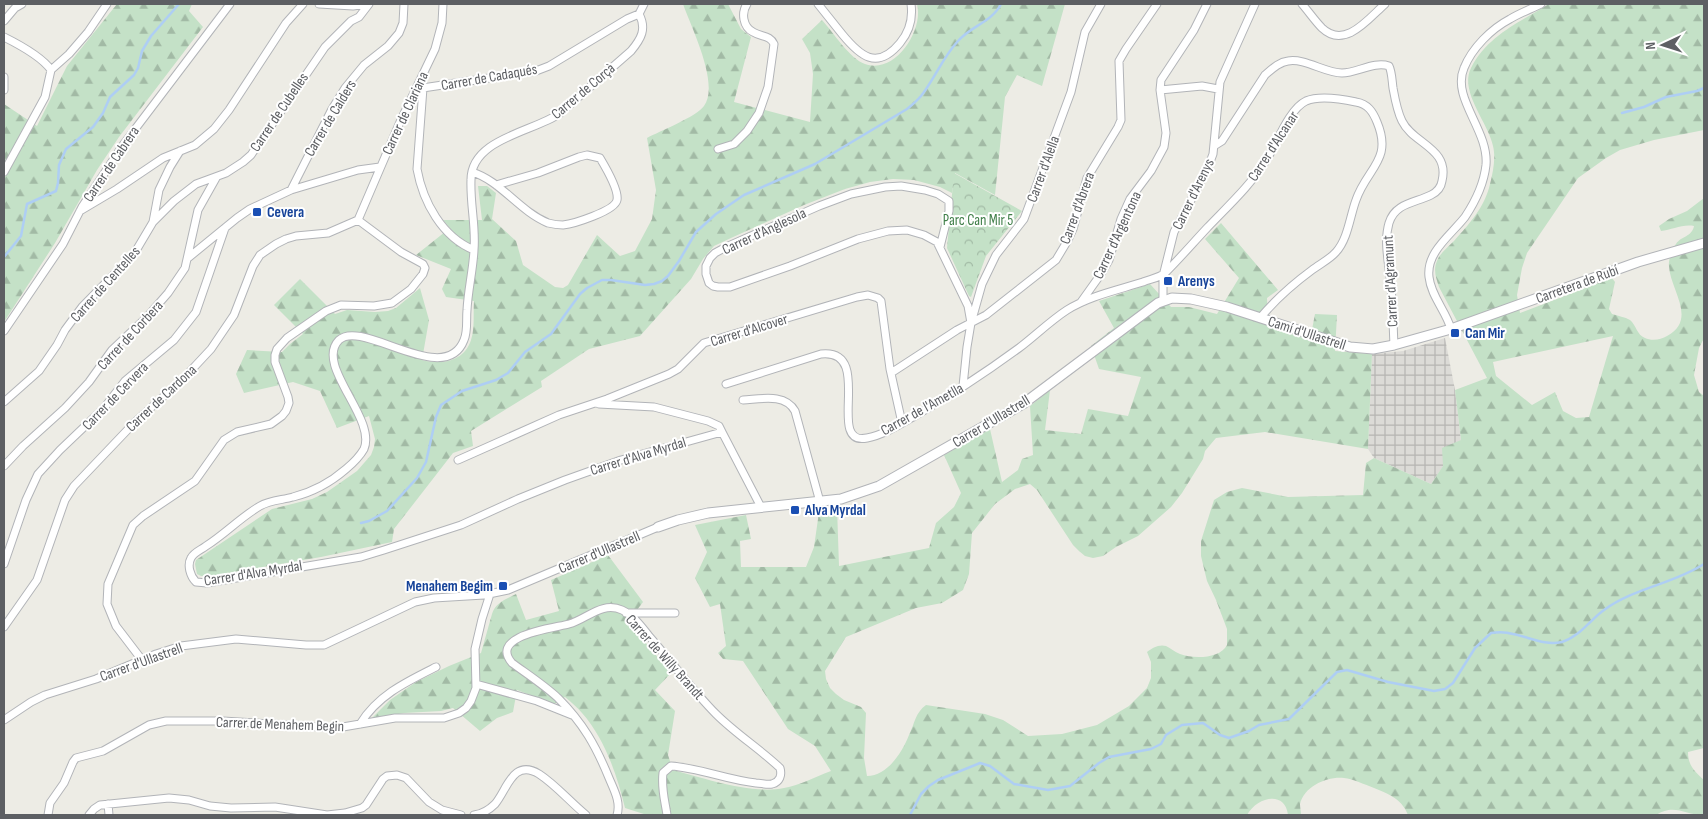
<svg xmlns="http://www.w3.org/2000/svg" width="1708" height="819" viewBox="0 0 1708 819" font-family="'Sofia Sans Condensed',sans-serif">
  <style>
    .industrial { fill: url(#industrial-grid) }
    .forest { fill: url(#forest-firs); fill-rule: evenodd }
    .park { fill: url(#park-crowns) }
    .lines { fill: none; stroke-linecap: round; stroke-linejoin: round }
    .stream { stroke: #aecef4; stroke-width: 2.5 }
    .minor-casing { stroke: #b2b4b8; stroke-width: 9 }
    .tertiary-casing { stroke: #b2b4b8; stroke-width: 11 }
    .minor { stroke: #fff; stroke-width: 7 }
    .tertiary { stroke: #fff; stroke-width: 9 }
    .transit-dot { fill: #1a4fb4; stroke: #fff; stroke-width: 2 }
    .labels { text-anchor: middle; stroke-width: 4; stroke-linejoin: round; paint-order: stroke }
    .street-label { font-size: 15px; fill: #5d5f63; stroke: #fff }
    .transit-label { font-size: 15px; font-weight: bold; fill: #164399; stroke: #fff; text-anchor: start }
    .park-label { font-size: 15px; fill: #407f49; stroke: #fff }
  </style>
  <defs>
    <pattern id="industrial-grid" width="8" height="8" patternUnits="userSpaceOnUse" patternTransform="scale(1.25)"><rect width="8" height="8" fill="#dcdbd7"/><path d="M0 4h8M4 0v8" fill="none" stroke="#b6b5b2"/></pattern>
    <pattern id="forest-firs" width="22" height="20" patternUnits="userSpaceOnUse" patternTransform="scale(1.25)"><rect width="22" height="20" fill="#c4e1c7"/><path d="M5 1l3.5 6h-7zM16 11l3.5 6h-7z" fill="#a2baa5"/></pattern>
    <pattern id="park-crowns" width="20" height="18" patternUnits="userSpaceOnUse" patternTransform="scale(1.25)"><rect width="20" height="18" fill="#c4e1c7"/><path d="M2 6a3 3 0 1 1 6 0M12 15a3 3 0 1 1 6 0" fill="none" stroke="#a2baa5"/></pattern>
  </defs>
  <rect width="100%" height="100%" fill="#edece5"/>
  <path class="industrial" d="M1445,338L1455,390L1461,440L1431,484L1374,458L1368,449L1372,354L1403,351Z"/>
  <path class="forest" d="M117,4H192L189,11L203,27L119,137L97,170L55,243L4,322V104L37,126L67,66Z
    M683,4H728L741,29L751,37L734,102L810,122L813,74L810,53L802,39L822,20C833,32 850,59 865,64C895,75 924,30 917,4H1065L1042,86L1017,75L1005,97L995,195L955,173L952,193L940,187L914,180L893,179L870,182L845,189L804,205L731,238L714,246L703,259L691,279L640,336L589,349L541,381L542,387L471,431L473,446L453,453L394,529L392,542L321,557L216,575L201,576L197,574L195,564L196,560L272,509L312,499L327,492L357,471L371,455L374,447L375,439L369,416L337,428L320,391L293,382L244,393L236,374L247,350L282,352L290,344L303,334L274,305L300,279L335,314L347,310L375,312L388,311L396,308L420,288L429,320L422,360C441,365 464,362 471,340C475,328 473,314 474,301L446,297L442,289L451,269L416,255L450,228L443,220H482L478,186H487L496,193L492,219L516,241L523,265L555,287L563,288L568,285L597,235L620,256L635,251L652,219L656,190L647,138C660,131 696,117 704,106C720,84 691,27 683,4Z
    M1549,4H1704V130L1654,140L1620,150L1606,158L1578,178L1527,253L1522,268L1517,295L1520,313L1612,278L1615,282L1609,309L1612,314C1618,316 1625,317 1630,320C1636,325 1637,335 1645,338C1651,341 1661,340 1667,336C1698,319 1670,290 1669,266C1668,261 1672,249 1676,244C1681,236 1692,237 1694,226C1682,224 1672,230 1661,231L1659,226L1669,219L1687,211L1704,198V338L1699,348L1694,375L1699,392L1704,396V748L1688,752C1688,765 1694,771 1704,780V815C1685,815 1674,803 1656,815H1408C1401,797 1386,793 1369,786C1361,783 1353,779 1344,778C1328,776 1304,786 1300,804C1300,807 1301,812 1301,815H1288C1285,790 1257,797 1247,815H647L625,808C617,775 605,739 582,713C577,707 571,702 565,697L554,704L517,690L513,712L497,718L480,731L453,708L441,711L404,713L371,719L390,700L416,682L449,666L481,653L492,614C495,603 506,599 516,594L526,620L559,611L551,580L608,555L643,602L628,622L671,673L655,690L675,711L668,755L673,770C704,778 752,795 784,788C800,785 815,777 831,771L815,746L788,729L743,661L723,659L718,653L726,646L720,604L710,607L695,578L707,552L695,525L746,515L751,539L740,541L741,567H806L814,547L819,512L837,507L839,566L929,548L936,523L954,507L961,493L944,455L990,429L1002,482L1018,470L1022,459L1033,455L1030,406L1050,390L1045,430L1081,434L1088,409L1128,416L1141,377L1099,369L1091,346L1114,328L1099,301L1150,284L1171,307H1189L1217,314L1239,278L1205,239L1221,223L1278,290L1267,298L1268,326L1310,340L1315,314L1337,315L1335,351L1372,354L1368,449L1265,432L1216,438L1205,451L1203,459L1182,493L1171,507L1138,536L1116,547L1103,556L1093,558L1085,556L1079,551L1073,545L1037,490L1030,484L1015,489L995,504L972,533L969,574L963,590L942,603L916,608L846,637L825,671L826,679L830,688L836,694L844,700L861,707L866,713L864,758L867,776C887,776 902,753 909,735C915,723 915,713 926,705L985,714L1003,720L1028,736L1062,734L1097,725L1129,706L1147,688L1151,678V662L1147,652C1152,648 1159,644 1166,646C1170,648 1175,652 1180,654C1193,659 1220,659 1227,645V629L1216,600L1207,581L1201,556V541L1214,500L1227,492L1242,488L1288,497L1363,495L1366,463L1374,458L1431,484L1443,466L1442,448L1461,440L1455,390L1487,378L1439,287C1436,278 1433,270 1437,261C1440,253 1448,247 1454,241C1469,224 1485,207 1490,184C1493,172 1496,158 1493,146C1488,122 1459,92 1471,68C1488,35 1520,22 1549,4ZM1613,336L1589,417L1576,418L1563,411L1555,392L1532,405L1496,376L1493,362Z"/>
  <path class="park" d="M954,173L1022,211L986,256L971,297L969,296L947,248Z"/>
  <g class="lines">
    <path class="stream" d="M1622,113L1644,107L1666,97L1697,91L1704,88
      M4,257L21,236L27,204L56,191L58,183L59,165L66,149L93,127L103,113L110,97L134,75L138,68L142,51L151,36L179,4
      M361,523L369,521L387,511L417,478L426,462L436,417L441,405L462,391L496,380L508,373L525,352L551,334L580,294L587,288L602,280H611L645,285L654,284L662,281L668,276L679,261L696,232L716,214L744,195L815,164L907,109C912,105 917,101 921,96C935,78 943,57 958,41C971,26 992,22 1001,4
      M910,815L921,794L929,786L938,780L980,763L990,766L1014,784L1048,790L1070,786L1099,763L1109,757L1151,749L1161,744L1166,735L1182,725L1203,723L1220,735L1229,738L1249,731L1259,725L1289,719L1337,672L1347,670L1388,682L1434,691L1445,689L1453,683L1475,648L1491,633C1498,632 1506,632 1513,634C1529,637 1545,646 1562,642C1579,637 1590,620 1604,610C1634,588 1673,584 1704,564"/>
    <defs>
      <path id="minor" d="M319,4L353,6L367,4
        M818,4C826,14 834,24 842,34C860,56 877,71 900,43C909,32 913,18 911,4
        M1302,4C1309,12 1315,21 1322,28C1345,50 1369,18 1385,4
        M639,14L644,4
        M4,21L15,8L22,4
        M4,37C18,44 42,57 51,70
        M4,77V90
        M423,88L417,169C423,202 442,237 474,250C476,226 470,204 471,180C471,139 532,132 559,114L631,51C641,39 647,29 639,14
        M416,89L536,71L549,66L627,19L639,14
        M1160,90L1202,86L1218,89
        M1214,146L1222,141L1265,75C1272,69 1279,62 1288,61C1305,58 1325,73 1342,73C1357,73 1374,61 1389,66C1392,72 1392,81 1393,88C1395,99 1397,111 1402,121C1413,144 1450,148 1442,181C1441,188 1437,192 1431,195C1415,203 1395,203 1389,223C1383,243 1390,267 1391,288C1393,307 1393,326 1394,345
        M718,149L734,144L747,131L759,113L768,87L774,44C770,35 761,37 753,32C743,27 741,13 747,4
        M4,172L45,97L51,70L69,54L88,32L107,4
        M472,172C501,181 519,211 548,223C552,224 558,225 563,225C573,224 615,211 617,200C619,190 606,168 600,158L587,155L579,157L538,173L496,185
        M291,190L332,109L345,88L364,65L388,46L399,33L403,23L404,4
        M80,211L117,189L163,158L195,145L214,129L229,110L286,23L303,4
        M358,220L400,122L435,49L442,23L443,4
        M153,222L174,201L196,184L226,173L243,162L251,155L325,47L351,21L359,17L369,4
        M940,247L949,211V201L938,194L925,190L901,186L885,187L851,194L819,206L726,247L715,253L710,258L706,266V274L709,283L713,286L718,287H730L790,266L858,239L888,231L907,230L924,235L937,242L968,306L971,323
        M474,250C473,270 468,290 467,310C466,320 468,331 464,340C445,389 362,318 339,340C314,365 377,418 364,449C360,456 352,464 346,469C331,482 313,492 293,497C283,500 270,500 260,506C241,517 225,534 206,546C201,550 194,552 191,558C187,565 190,576 196,582L207,583L361,557L384,550L461,525L518,499L565,480L621,460L722,432L761,507
        M188,258L237,218L250,209L291,190L358,170L380,167
        M1163,301V276L1174,232L1207,170L1213,154L1220,82L1255,4
        M1081,302L1101,274L1109,260L1121,219L1130,199L1151,171L1164,147L1166,133L1160,90L1161,80L1194,30L1207,4
        M1451,329C1446,311 1431,296 1429,277C1426,252 1451,235 1465,217C1475,202 1484,183 1486,165C1489,130 1451,98 1464,68C1472,48 1491,29 1510,19C1520,13 1531,9 1541,4
        M4,331L63,244L82,207L123,145L230,4
        M891,373L957,330L986,315L1056,260L1068,240L1073,229L1087,178L1118,127L1121,120L1119,61L1126,49L1157,4
        M726,384L821,354C876,348 824,447 867,438C883,435 899,425 913,417C950,396 985,373 1019,348C1035,336 1050,321 1067,310C1089,296 1118,290 1143,282C1150,279 1160,278 1166,272C1180,258 1193,243 1207,228C1228,206 1251,185 1267,159C1277,143 1289,109 1306,101C1320,95 1342,99 1356,102C1368,104 1373,112 1377,122C1393,160 1367,168 1356,200C1350,216 1348,239 1336,252C1330,259 1320,264 1312,270C1293,284 1275,300 1260,318
        M963,386L967,347L971,323L982,284L996,255L1024,219L1071,92L1085,32L1101,4
        M743,400C761,399 785,393 795,411L820,502
        M4,402L39,371L57,345L65,330L82,307L134,254L153,222L159,190L170,167L180,151
        M599,404L654,407L708,421L719,426L722,432
        M458,460L559,415L607,399L669,374L678,369L704,343L857,297L868,295L878,298L881,301L890,369L902,423
        M4,466L23,446L65,408L89,382L112,350L147,317L168,293L185,268L198,210L216,178
        M4,564L26,500L38,474L60,450L104,408L125,381L174,340L196,312L225,228
        M626,613H675
        M4,627L37,580L65,500L74,486L135,422L183,379L211,349L234,315L253,266L260,255L276,244L286,239L296,236L328,233L358,220
        M142,660L116,626L107,604L108,584L133,525L143,516L195,481L224,440L237,432L271,424L282,416L286,411L289,403L288,397L275,362V355L277,349L287,338L326,311L341,305L374,306L392,303L411,289L423,274L425,268L423,264L401,252L358,220
        M476,684L537,701L572,715
        M4,720L31,702L45,695L96,679L156,654L181,646L236,639L306,645H324L415,602L434,598L484,595L508,590L658,527
        M360,724C378,695 406,682 436,667
        M108,804L109,815
        M48,815L50,803L64,783L73,762L76,758L103,751L149,725L166,721H223L337,728L395,718H444L459,713L466,708L471,701L476,688L475,649L482,619L490,594
        M89,815L94,809L100,805L169,798L189,800L210,806L231,808L275,807L327,815L345,813L362,808L366,805L383,779L387,776L397,775L406,778L429,802L442,810L461,815
        M474,815C482,814 489,810 495,804C507,790 513,758 539,774C556,785 570,802 586,815
        M617,815C621,802 614,790 609,778C596,746 583,723 558,698C544,685 527,674 512,663C488,635 555,628 569,624C587,619 602,601 622,610C633,615 642,627 649,636C671,661 693,691 716,714C736,734 760,749 780,768C782,775 780,782 772,784C767,785 761,783 756,783C727,780 700,768 671,766L663,773C661,788 665,801 667,815"/>
      <path id="tertiary" d="M658,527L678,520L708,513L841,499L879,486L1023,404L1158,303L1172,298L1191,299L1227,307L1350,347L1373,349L1394,345L1451,329L1638,262L1704,243"/>
    </defs>
    <use href="#minor" class="minor-casing"/>
    <use href="#tertiary" class="tertiary-casing"/>
    <use href="#minor" class="minor"/>
    <use href="#tertiary" class="tertiary"/>
  </g>
  <g class="transit-dot">
    <rect x="252" y="207" width="10" height="10" rx="2.5"/>
    <rect x="1163" y="276" width="10" height="10" rx="2.5"/>
    <rect x="1450" y="328" width="10" height="10" rx="2.5"/>
    <rect x="790" y="505" width="10" height="10" rx="2.5"/>
    <rect x="498" y="581" width="10" height="10" rx="2.5"/>
  </g>
  <g class="labels">
    <g class="street-label">
      <text transform="translate(489 77) rotate(-10)" y="5">Carrer de Cadaqués</text>
      <text transform="translate(583 91) rotate(-40)" y="5">Carrer de Corçà</text>
      <text transform="translate(279 112) rotate(-56)" y="5">Carrer de Cubelles</text>
      <text transform="translate(405 113) rotate(-65)" y="5">Carrer de Clariana</text>
      <text transform="translate(330 118) rotate(-59)" y="5">Carrer de Calders</text>
      <text transform="translate(1273 146) rotate(-57)" y="5">Carrer d'Alcanar</text>
      <text transform="translate(111 164) rotate(-56)" y="5">Carrer de Cabrera</text>
      <text transform="translate(1043 169) rotate(-70)" y="5">Carrer d'Alella</text>
      <text transform="translate(1193 194) rotate(-64)" y="5">Carrer d'Arenys</text>
      <text transform="translate(1077 208) rotate(-70)" y="5">Carrer d'Abrera</text>
      <text transform="translate(764 231) rotate(-25)" y="5">Carrer d'Anglesola</text>
      <text transform="translate(1117 235) rotate(-65)" y="5">Carrer d'Argentona</text>
      <text transform="translate(1390 281) rotate(-93)" y="5">Carrer d'Agramunt</text>
      <text transform="translate(105 284) rotate(-48)" y="5">Carrer de Centelles</text>
      <text transform="translate(1577 284) rotate(-20)" y="5">Carretera de Rubí</text>
      <text transform="translate(749 330) rotate(-17)" y="5">Carrer d'Alcover</text>
      <text transform="translate(1307 333) rotate(18)" y="5">Camí d'Ullastrell</text>
      <text transform="translate(130 335) rotate(-47)" y="5">Carrer de Corbera</text>
      <text transform="translate(115 396) rotate(-46)" y="5">Carrer de Cervera</text>
      <text transform="translate(161 398) rotate(-43)" y="5">Carrer de Cardona</text>
      <text transform="translate(922 409) rotate(-29)" y="5">Carrer de l'Ametlla</text>
      <text transform="translate(991 421) rotate(-31)" y="5">Carrer d'Ullastrell</text>
      <text transform="translate(638 456) rotate(-17)" y="5">Carrer d'Alva Myrdal</text>
      <text transform="translate(599 552) rotate(-23)" y="5">Carrer d'Ullastrell</text>
      <text transform="translate(253 573) rotate(-9)" y="5">Carrer d'Alva Myrdal</text>
      <text transform="translate(665 657) rotate(48)" y="5">Carrer de Willy Brandt</text>
      <text transform="translate(141 662) rotate(-20)" y="5">Carrer d'Ullastrell</text>
      <text transform="translate(280 724) rotate(2)" y="5">Carrer de Menahem Begin</text>
    </g>
    <g class="transit-label">
      <text x="267" y="217">Cevera</text>
      <text x="1178" y="286">Arenys</text>
      <text x="1465" y="338">Can Mir</text>
      <text x="805" y="515">Alva Myrdal</text>
      <text x="493" y="591" text-anchor="end">Menahem Begim</text>
    </g>
    <g class="park-label">
      <text x="978" y="225">Parc Can Mir 5</text>
    </g>
  </g>
  <rect width="1708" height="819" fill="none" stroke="#5d5f63" stroke-width="10"/>
  <g transform="translate(1663 45) rotate(266)" stroke="#ffffff" stroke-width="4" paint-order="stroke">
  <path d="M0-4L9 19L0 12L-9 19Z" fill="#5d5f63"/>
  <text y="-8" font-size="14" font-weight="bold" text-anchor="middle" fill="#5d5f63">N</text>
  </g>
</svg>
